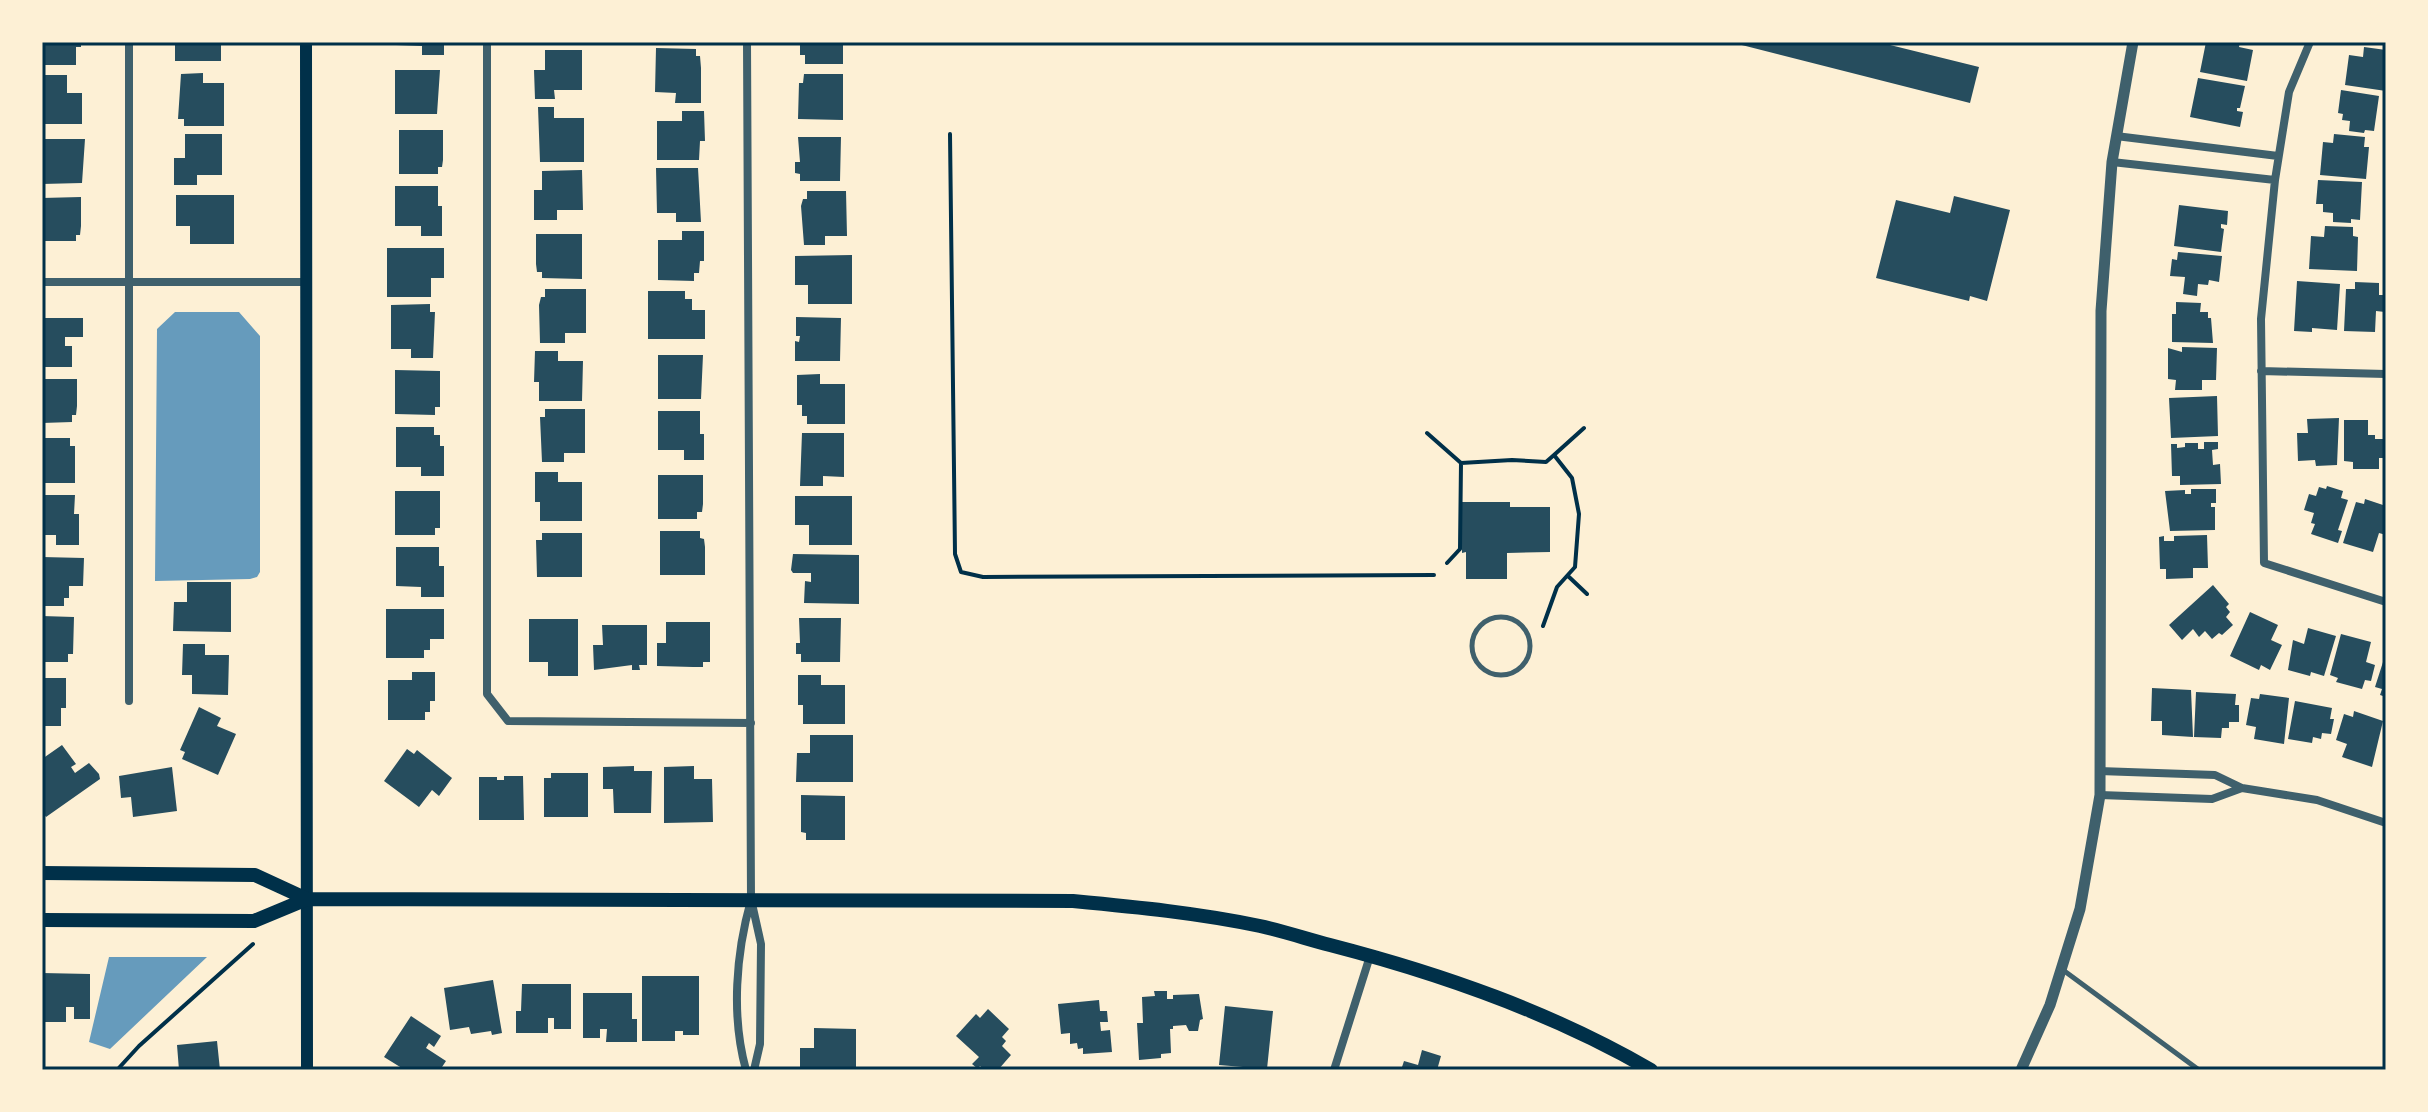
<svg xmlns="http://www.w3.org/2000/svg" width="2428" height="1112" viewBox="0 0 2428 1112" font-family="Roboto,sans-serif">
  <style>
    .water { fill: #669bbc }
    .building { fill: #264d5e }
    .lines { fill: none; stroke-linecap: round; stroke-linejoin: round }
    .path { stroke: #003049; stroke-width: 4 }
    .service { stroke: #3f606c; stroke-width: 5 }
    .minor { stroke: #3f606c; stroke-width: 8 }
    .tertiary { stroke: #3f606c; stroke-width: 11 }
    .secondary { stroke: #003049; stroke-width: 12 }
    .primary { stroke: #003049; stroke-width: 14 }
    .neatline { fill: none; stroke: #003049; stroke-width: 3 }
  </style>
  <rect width="100%" height="100%" fill="#fdf0d5"/>
  <path class="water" d="M175,312H239L260,336V572L257,577L250,579L155,581L157,329Z
    M109,957H207L110,1049L89,1042Z"/>
  <path class="building" d="M42,42H81V47H76V65H42Z
    M175,42H221V61H175Z
    M396,42H444V55H422V46L396,45Z
    M800,42H843V64H805V55H800Z
    M1730,42H1878L1979,67L1970,103Z
    M2206,42H2240L2239,47L2253,50L2247,81L2200,72Z
    M2364,47L2386,50V91L2345,85L2349,55L2363,57Z
    M656,48L696,49V56H700L701,68V103H675L676,93L655,92Z
    M545,50H582V90H554L555,99H535L534,70H545Z
    M395,70H440L437,114H395Z
    M203,73V83H224V126H184V119H178L181,74Z
    M804,74H843V120L798,119L799,83H803Z
    M42,75H67V93H82V124H42Z
    M2198,78L2245,86L2240,108H2237V111L2243,112L2240,127L2190,117Z
    M2341,90L2379,96L2374,131L2365,130L2364,133L2349,131L2350,121L2342,120L2343,114L2338,113Z
    M538,107H554V118H584V162H540Z
    M682,111H704L705,141H700L699,160H657V121H682Z
    M399,130H443V160L442,167H438V174H399Z
    M185,134H222V175H197V185H174V158H185Z
    M2334,134L2365,137L2364,147H2369L2366,179L2320,175L2323,142L2333,143Z
    M798,137H841L840,181H800V174L795,173V162H800Z
    M42,139H85L82,183L42,184Z
    M656,168H698L701,222H676V213H657Z
    M582,170L583,210H557V220H534V190H542V171Z
    M2318,180L2362,182L2360,220L2351,219V223L2333,222V213L2323,212V204H2316Z
    M395,186H438V206H442V236H421V226H395Z
    M807,191H846L847,236H825V245H804L801,206L803,199H807Z
    M176,195H234V244H190V226H176Z
    M1954,196L2010,210L1987,301L1970,296L1969,301L1876,278L1896,200L1950,213Z
    M81,197V226L80,235H76V241H42V198Z
    M2179,205L2228,211L2227,225L2221,224V228L2224,229L2221,252L2174,246Z
    M2325,226L2353,227V236L2358,237L2357,271L2309,269L2311,236L2324,237Z
    M682,231H704V261H700L699,273H694V281L658,280V240H682Z
    M536,234H582V279L542,278V272H537L536,264Z
    M387,248H444V278H431V297H387Z
    M2178,252L2222,256L2219,282L2209,280L2208,285L2198,284L2197,296L2183,294L2185,277L2170,276L2172,259L2177,260Z
    M852,255V304H808V285H795V256Z
    M2297,281L2340,284L2337,330L2312,328V332L2294,331Z
    M2355,282L2379,283V295H2385V312L2376,311L2375,332L2344,331L2346,289H2355Z
    M545,289H586V333H565V343H540L539,305L541,297H545Z
    M648,291H685V299H692V310H705V339H648Z
    M2176,302L2201,303L2200,312H2208V318H2211L2213,343L2172,342V314H2176Z
    M430,304V312H435L433,358H411V349H391V305Z
    M796,317L841,318L840,361H795V341L799,342L800,336H796Z
    M42,318H83V337H65V346H72V367H42Z
    M2182,347L2217,348L2216,380H2202V390H2175L2176,380L2168,379V348L2182,352Z
    M535,351H558V361H583L582,401H539V382H534Z
    M658,355H703L701,399H658Z
    M395,370L440,371V407H435V415L395,414Z
    M820,374V384H845V424H807V416H802V405H797V375Z
    M42,379H77V406L76,415H72V422L42,423Z
    M2217,396L2218,436L2171,438L2169,398Z
    M545,409H585V453H564V462H542L540,417H545Z
    M658,411H700V434H704V460H684V450H658Z
    M2339,418L2337,465L2316,466L2315,460L2298,461L2297,433H2308L2307,419Z
    M2344,420H2368V435H2375V439H2384V458H2379V469H2353V462L2344,461Z
    M396,427H434V435H440V446H444V476H421V467H396Z
    M802,433H844V477L823,476V486H800Z
    M42,438H70V446H75V483H42Z
    M2204,442H2218V449L2212,450L2213,465L2220,464L2221,484L2180,485V476H2172L2171,444H2177V448L2185,447V443H2198V449H2204Z
    M535,472H558V482H582V521H540V502H535Z
    M658,475H703V504L702,512H697V519H658Z
    M2327,486L2343,491L2341,498L2348,500L2338,530L2342,531L2338,543L2311,534L2315,524L2311,523L2314,513L2304,510L2309,494L2316,496L2319,487L2326,489Z
    M2191,489H2216V503H2211V507H2215V530L2170,531L2165,491L2185,490V494H2191Z
    M395,491H440V528H435V535H395Z
    M42,495H75L74,514H79V545H56V535H42Z
    M795,496H852V545H809V525H795Z
    M2365,499L2386,506V535L2379,533L2373,552L2343,543L2356,502L2364,504Z
    M1462,502H1510V507H1550V552L1507,553V579H1466V552L1462,553Z
    M660,531H700V538L704,539L705,547V575H660Z
    M542,533H582V577H537L536,540H542Z
    M2207,535L2208,568H2193V578L2166,579V569H2160L2159,537L2164,536V541H2174V536Z
    M396,547H439V566H444V597H421V587L396,586Z
    M793,554L859,555V604L804,603L805,581L811,582V573H793L791,570Z
    M42,557L84,558L83,586H69V598H64V606H42Z
    M187,582H231V632L173,631L174,602H187Z
    M2213,585L2229,604L2226,607L2230,612L2226,617L2233,625L2222,635L2219,633L2212,639L2205,631L2199,637L2193,629L2182,640L2169,625Z
    M386,609H444V639H430V650H424V658H386Z
    M2250,612L2278,625L2271,640L2282,645L2270,670L2261,665L2259,670L2230,656Z
    M42,616L74,617L73,654H68V662H42Z
    M799,618H841L840,662H801V654H796V643H800Z
    M529,619H578V676H548V662H529Z
    M666,622H710V662H703V667H693L657,666V643H666Z
    M602,625H647V665H639L640,670H632V665L594,670L593,645H603Z
    M2308,628L2336,636L2324,676L2311,672L2310,676L2288,670L2293,640L2304,644Z
    M2341,634L2371,642L2366,662L2375,665L2371,681L2365,680L2362,689L2336,682L2338,678L2330,675Z
    M183,644H205V655H229L228,695L192,694V675H182Z
    M2383,662L2386,663V697L2380,695L2382,689L2375,687Z
    M412,672H435V701H430V712H425V720H388V680H412Z
    M798,675H821V685H845V724H803V705H798Z
    M44,678H66V708H61V726H42Z
    M2152,688L2191,690L2193,737L2162,735V721H2151Z
    M2196,692L2236,694L2235,705H2239V722H2229V728H2222L2221,738L2194,737Z
    M2260,694L2289,698L2284,744L2254,739L2256,727L2246,725L2251,698L2259,699Z
    M2295,701L2332,708L2330,719H2334L2331,734L2322,733L2321,739L2313,737L2312,743L2288,739Z
    M199,707L221,718L217,726L236,734L218,775L182,759L185,752L180,750Z
    M2354,711L2383,721L2372,767L2342,757L2347,744L2336,740L2344,714L2353,717Z
    M810,735H853V782H796L797,753H810Z
    M62,745L76,764L71,767L75,773L89,763L99,774L100,779L46,817L42,811V759Z
    M407,749L414,754L417,750L452,778L439,796L432,790L419,807L384,781Z
    M634,766V771H652L651,813H614L613,789H603V767Z
    M694,766V779H712L713,822L664,823V767Z
    M172,767L177,811L133,817L131,797L121,798L119,776Z
    M551,773H588V817H544V778H551Z
    M504,776H523L524,820H479V777H497V780H504Z
    M801,795L845,796V840H806V833L801,832Z
    M42,973L90,974V1019H74V1007H66V1022H42Z
    M642,976H699V1035H683V1031H675V1041H642Z
    M493,980L502,1033L492,1035L491,1031L471,1034L469,1027L450,1030L444,988Z
    M522,984H571V1029H554V1018H548V1033H516V1011H521Z
    M1154,991H1167V999H1173V995L1199,994L1203,1019L1200,1020L1198,1031H1189L1186,1025L1173,1026V1029H1170L1171,1053L1161,1054V1058L1139,1060L1137,1023H1143L1142,997L1155,996Z
    M583,993H632V1019H637V1042H606L607,1029H600V1038H583Z
    M1099,1000L1100,1011H1107L1108,1022H1100L1101,1031L1110,1030L1112,1052L1083,1054V1048L1078,1049L1077,1043L1070,1044V1033L1061,1034L1058,1004Z
    M1225,1006L1273,1011L1267,1069L1219,1065Z
    M988,1009L1009,1029L1002,1037L1006,1041L1002,1046L1011,1055L998,1070H984L980,1066L978,1069L972,1064L979,1057L956,1036L976,1014L980,1018Z
    M411,1016L441,1036L434,1047L429,1043L426,1048L446,1061L440,1070H405L384,1057Z
    M814,1028L856,1029V1070L800,1069V1048H814Z
    M217,1041L220,1070H179L177,1045Z
    M1422,1050L1441,1056L1437,1070H1401L1404,1061L1418,1065Z"/>
  <g class="lines">
    <path class="path" d="M950,134L955,554L961,572L983,577L1434,575
      M1427,433L1461,463L1512,460L1546,462L1554,455
      M1447,563L1460,549L1461,463
      M1568,576L1587,594
      M1543,626L1557,587L1575,567L1579,514L1572,478L1554,455L1584,428
      M117,1070L139,1046L253,944"/>
    <path class="service" d="M1472 646a29 29 0 1 1 58 0a29 29 0 1 1-58 0Z
      M2063,970L2199,1070"/>
    <path class="minor" d="M129,42V701
      M487,42V694L508,721L751,723
      M747,42L751,899L761,944L760,1044L754,1070
      M2310,42L2289,92L2275,180L2261,319L2264,563L2386,602
      M2116,136L2278,156
      M2112,162L2275,180
      M42,282H306
      M2261,371L2386,374
      M2099,771L2215,775L2242,788L2317,800L2386,823
      M2100,795L2212,799L2242,788
      M746,1070C731,1016 736,953 751,900
      M1334,1070L1370,956"/>
    <path class="tertiary" d="M2021,1070L2050,1005L2080,909L2100,795L2101,311L2112,162L2133,42"/>
    <path class="secondary" d="M306,42L307,1070"/>
    <path class="primary" d="M42,873L255,875L307,899
      M42,920L254,921L307,899L1073,901C1136,907 1198,913 1260,926C1283,931 1307,939 1330,945C1442,974 1551,1012 1651,1070"/>
  </g>
  <rect width="2428" height="1112" fill="none" stroke="#fdf0d5" stroke-width="88"/>
  <rect x="44" y="44" width="2340" height="1024" class="neatline"/>
</svg>
